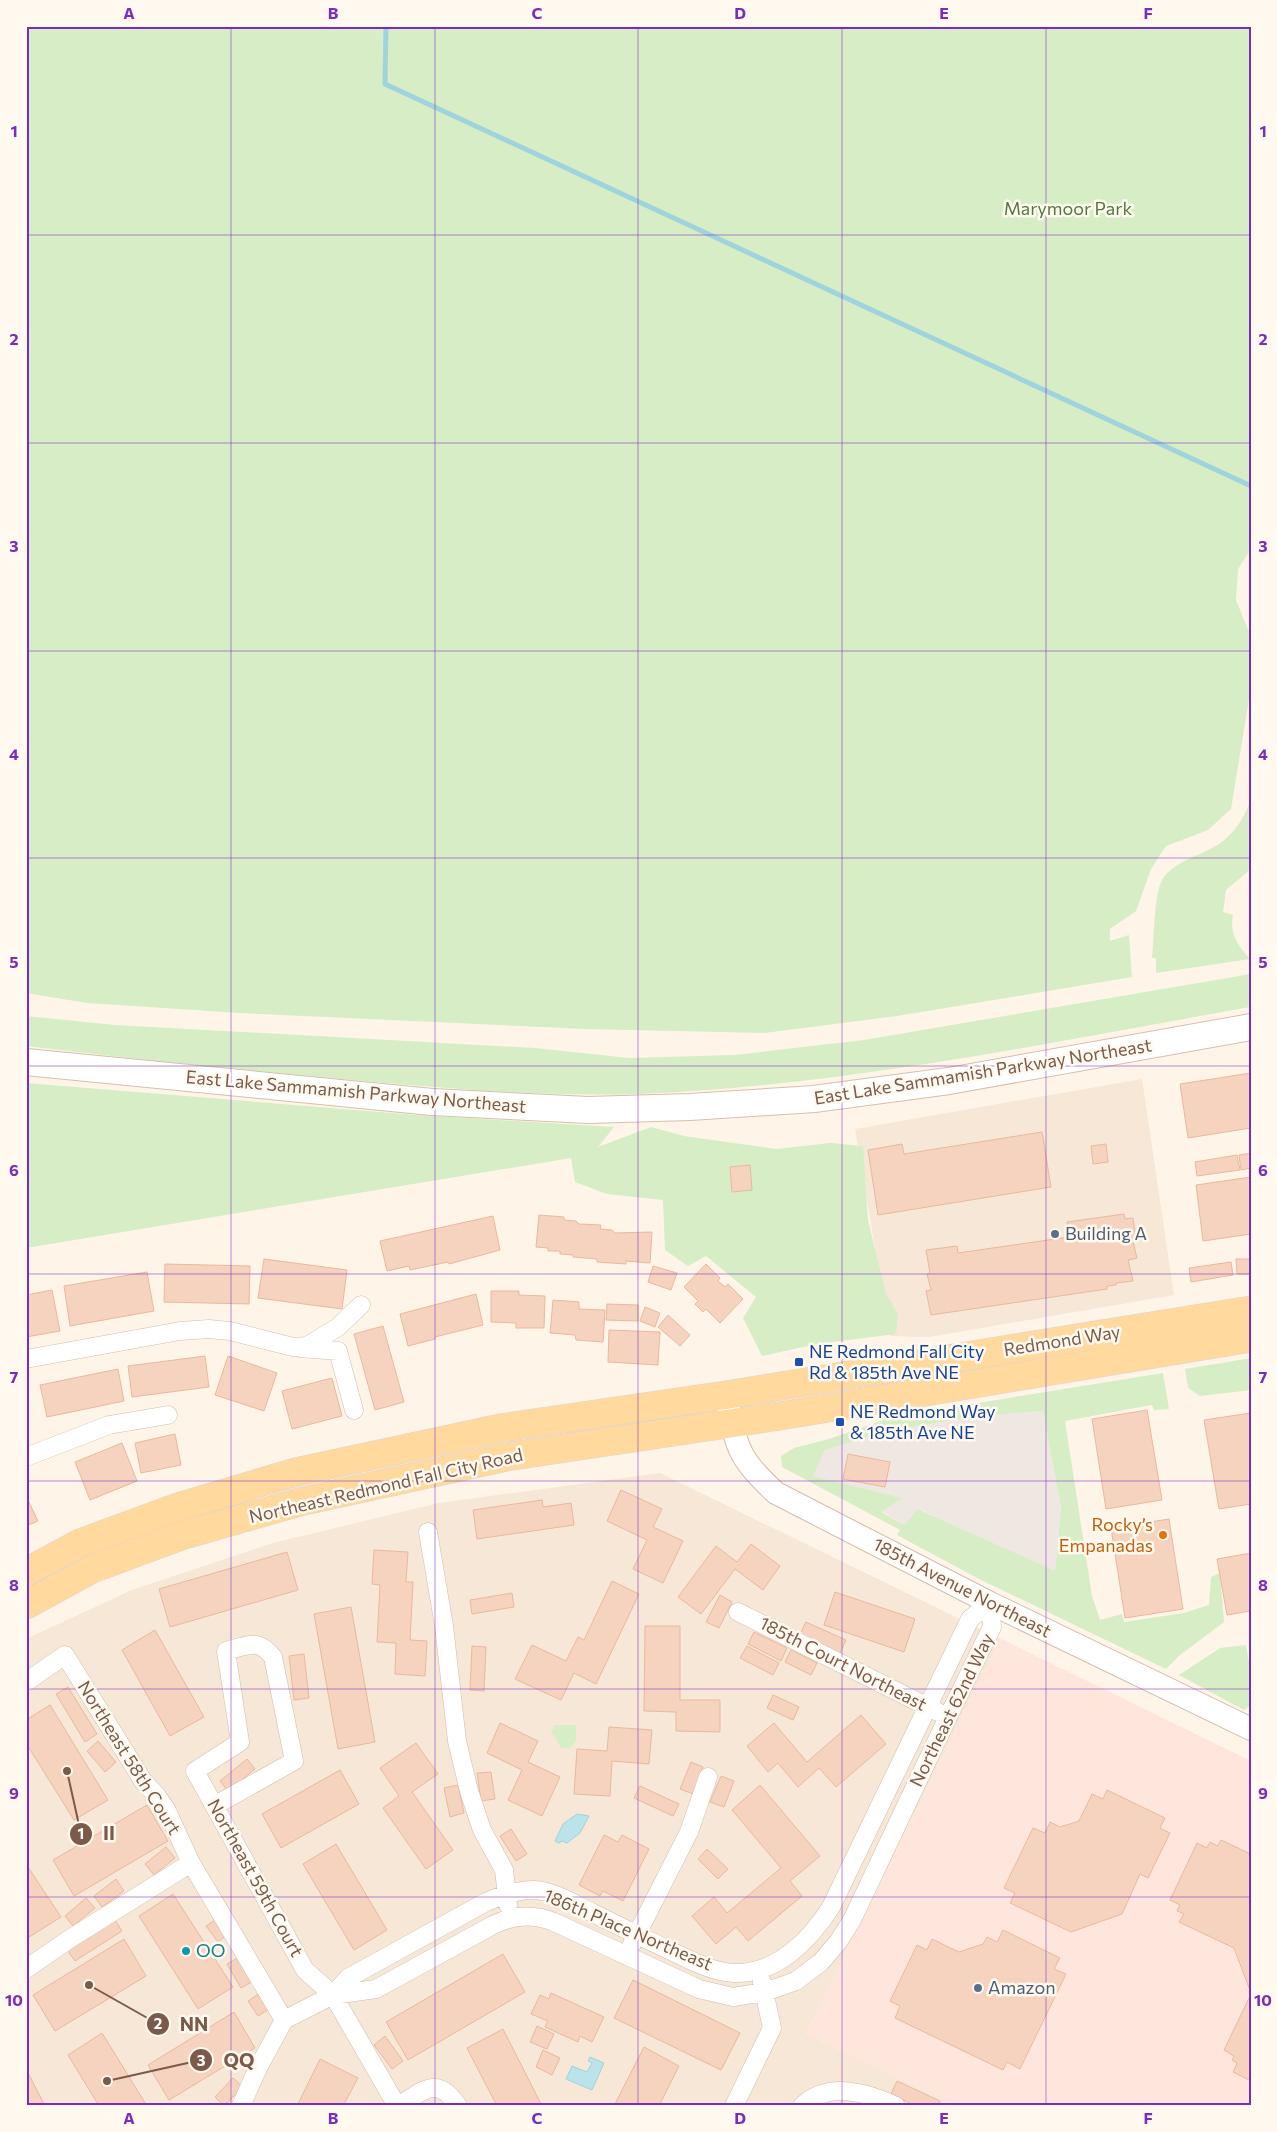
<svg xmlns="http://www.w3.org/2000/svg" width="1277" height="2132" viewBox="0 0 1277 2132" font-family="Commissioner,sans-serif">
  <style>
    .residential { fill: #f6e7d6 }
    .commercial { fill: #ffe6dc }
    .industrial { fill: #efe8e2 }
    .green { fill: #d6edc5; fill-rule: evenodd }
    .water { fill: #bbe3ea; stroke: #a0d4dc }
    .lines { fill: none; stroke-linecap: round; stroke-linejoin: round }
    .stream { stroke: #a0d4dc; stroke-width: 5 }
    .building { fill: #f5d3be; stroke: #e9b99d }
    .minor-casing { stroke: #d2bcac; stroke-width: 19 }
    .tertiary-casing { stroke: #d2bcac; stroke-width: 24 }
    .secondary-casing { stroke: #d7bfac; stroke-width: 28 }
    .primary-casing { stroke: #ddd4d0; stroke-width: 29 }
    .minor { stroke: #fff; stroke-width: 18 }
    .tertiary { stroke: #fff; stroke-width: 22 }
    .secondary { stroke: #fff; stroke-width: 26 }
    .primary { stroke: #ffd99e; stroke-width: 28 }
    .grid { fill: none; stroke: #7b2cbf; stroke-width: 1; stroke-opacity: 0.55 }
    .service-dot { fill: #5c6f8a; stroke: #fff9f0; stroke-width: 2 }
    .transit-dot { fill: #1a4fb4; stroke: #fff9f0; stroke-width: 2 }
    .food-dot { fill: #e8710a; stroke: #fff9f0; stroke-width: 2 }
    .culture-dot { fill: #0f9aa8; stroke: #fff9f0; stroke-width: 2 }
    .labels { text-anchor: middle; stroke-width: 5; stroke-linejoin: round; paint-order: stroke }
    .park-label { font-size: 18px; fill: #517b3d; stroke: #fff9f0 }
    .street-label { font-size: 18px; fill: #7b5a4a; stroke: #fff9f0 }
    .service-label { font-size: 18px; fill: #4e5e75; stroke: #fff9f0; text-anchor: start }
    .transit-label { font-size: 18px; fill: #164399; stroke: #fff9f0; text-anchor: start }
    .food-label { font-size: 18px; fill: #c56008; stroke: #fff9f0; text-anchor: end }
    .culture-label { font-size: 18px; fill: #0d838f; stroke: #fff9f0; text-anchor: start }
    .leader { fill: none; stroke: #7b5a4a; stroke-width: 2 }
    .callout-dot { fill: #7b5a4a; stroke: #fff9f0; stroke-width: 2 }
    .mark-label { font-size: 15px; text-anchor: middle; font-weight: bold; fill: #fff }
    .callout-label { font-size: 19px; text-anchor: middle; font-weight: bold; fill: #7b5a4a; stroke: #fff9f0; stroke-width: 5; stroke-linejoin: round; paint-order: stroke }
    .neatline { fill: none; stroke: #7b2cbf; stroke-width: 2 }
    .grid-label { font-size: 16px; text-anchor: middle; font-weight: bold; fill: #7b2cbf }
  </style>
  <rect width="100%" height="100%" fill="#fef5e8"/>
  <path class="residential" d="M1142,1079L1174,1295L929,1337L890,1336L855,1129Z
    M660,1473L1001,1639L806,2034L956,2106H26V1639L132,1590L273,1543L439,1503Z"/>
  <path class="commercial" d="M1001,1639L1251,1761V2106H956L806,2034Z"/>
  <path class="industrial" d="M1043,1411L1061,1508L1055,1572L919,1509L904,1525L881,1511L901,1498L812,1476L825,1450L888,1431L979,1416Z"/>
  <path class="green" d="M26,26H1251V549L1238,569L1236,600L1251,637V687L1231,809L1208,830L1166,846L1151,869L1136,911L1110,929V941L1129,935L1132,977L897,1016L764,1033L585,1029L239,1013L87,1003L26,993Z
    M1251,797V869L1226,890L1223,912L1233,915C1229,933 1238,946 1250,959L1156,973V958H1152C1154,939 1154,902 1160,885C1167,864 1196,857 1212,848C1232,838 1246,817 1251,797Z
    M1251,974L1250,1007C1047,1043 844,1086 637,1094C532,1097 427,1087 322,1077C223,1068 125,1058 26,1046V1016L115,1025L535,1048L629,1058L735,1055L864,1040Z
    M26,1083L416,1115L614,1127L598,1147L651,1127L684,1136L776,1149L830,1143L863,1146L868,1220L886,1294L898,1314L896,1334L817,1344L762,1356L743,1318L756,1297L706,1256L688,1266L665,1250L663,1200L607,1194L575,1182L571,1158L26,1248Z
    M1251,1358V1390L1200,1396L1188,1388L1185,1369Z
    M1163,1373L1169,1409L1154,1410L1152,1405L1065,1421L1092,1596L1100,1620L1122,1614L1124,1622L1184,1613L1209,1605L1211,1577L1220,1573L1224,1622L1180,1655L1166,1669L979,1579L897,1535L900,1530L782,1467L781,1456L794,1448L829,1439L892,1417ZM1043,1411L1061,1508L1055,1571L918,1509L904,1525L881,1512L902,1498L813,1476L825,1450L888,1431L979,1416Z
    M1246,1645L1251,1674V1705L1244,1710L1179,1675L1220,1648Z
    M555,1725H576V1740L570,1748H561L557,1740L551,1732Z"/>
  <path class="water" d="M577,1814L589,1816L580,1833L567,1843L562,1841L559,1843L555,1841L563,1824Z
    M590,2057L604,2063L592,2090L566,2079L572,2066L587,2072L592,2063L588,2061Z"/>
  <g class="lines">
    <path class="stream" d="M386,26L385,84L1251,486"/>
  </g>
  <path class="building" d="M1251,1073V1128L1188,1138L1180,1084Z
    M1042,1132L1051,1187L878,1215L868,1150L902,1144L904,1154Z
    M1106,1144L1108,1162L1093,1164L1091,1146Z
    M1251,1153V1168L1241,1170L1239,1155Z
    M1237,1155L1240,1170L1197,1176L1195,1162Z
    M750,1165L752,1190L732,1192L730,1167Z
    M1251,1177V1234L1203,1241L1196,1185Z
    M1124,1214L1125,1219L1133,1218L1136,1241L1133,1242L1137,1258L1128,1260L1133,1281L1116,1283V1285L1107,1286V1289L931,1315L926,1291L931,1290L927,1274L930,1273L926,1250L957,1246L958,1253L1069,1237L1067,1222Z
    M539,1215L564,1217V1220L576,1221L579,1224L601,1225L600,1229L612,1230L615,1233L652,1232L650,1263L626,1261V1264L597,1262V1259L573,1257V1255L560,1254V1251H548V1248L536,1247Z
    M493,1216L500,1250L449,1264L448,1262L410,1270L409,1266L387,1271L380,1241Z
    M264,1259L347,1270L342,1309L258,1298Z
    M1236,1259H1251V1274H1237Z
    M1231,1262L1233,1275L1191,1282L1189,1268Z
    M165,1264L250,1266L249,1304L164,1302Z
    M706,1264L720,1278L718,1281L725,1287L728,1284L743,1299L720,1323L706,1309L703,1312L695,1304L698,1301L684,1287Z
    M653,1266L677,1273L671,1290L648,1282Z
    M147,1272L154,1311L70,1326L64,1286Z
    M52,1290L60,1331L26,1337V1295Z
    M491,1291H519V1295L545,1296L544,1328H516V1323L491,1322Z
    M476,1294L483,1325L435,1337V1339L408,1346L400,1314Z
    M553,1300L579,1302V1309L605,1310L603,1342L576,1340L575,1335L550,1333Z
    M607,1304L638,1305V1321L606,1320Z
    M645,1307L660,1313L655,1327L640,1321Z
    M668,1315L690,1335L680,1346L658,1327Z
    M383,1326L404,1402L375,1410L354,1334Z
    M609,1330L660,1332L658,1365L608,1362Z
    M205,1356L209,1387L132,1397L128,1366Z
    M228,1356L277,1373L264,1411L215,1395Z
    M118,1369L124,1401L47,1417L40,1385Z
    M332,1378L342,1416L292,1429L282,1391Z
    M1147,1410L1162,1500L1106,1509L1092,1419Z
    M1251,1413V1504L1219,1509L1204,1420Z
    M175,1434L181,1465L141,1473L135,1443Z
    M122,1443L137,1481L90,1500L75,1462Z
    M848,1454L890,1462L885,1487L843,1479Z
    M621,1490L662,1509L653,1527L683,1541L663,1583L633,1569L647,1540L607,1521Z
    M26,1496L38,1521L26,1526Z
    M542,1500L543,1507L571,1503L574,1525L477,1539L473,1510Z
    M1169,1519L1183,1609L1125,1618L1111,1528Z
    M751,1544L780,1566L763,1590L735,1569L701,1614L678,1597L716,1546L737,1562Z
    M374,1550L408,1552L406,1582H413L410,1640L427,1641L425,1676L395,1674L396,1643L377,1642L380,1585L372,1584Z
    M287,1552L298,1590L170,1627L159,1589Z
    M1251,1553V1611L1227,1615L1217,1559Z
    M612,1581L639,1594L596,1684L574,1673L561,1700L515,1679L532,1645L566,1661L578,1637L584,1640Z
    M835,1592L915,1619L904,1652L824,1625Z
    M512,1593L514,1607L472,1614L470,1600Z
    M720,1595L732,1602L719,1628L706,1622Z
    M351,1607L375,1742L338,1749L314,1614Z
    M806,1622L846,1640L840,1653L800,1634Z
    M645,1626H680V1700H720V1732L676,1731V1712L644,1711Z
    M155,1630L204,1717L170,1736L122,1650Z
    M754,1632L787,1648L781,1661L748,1644Z
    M472,1646L486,1647L484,1691L470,1690Z
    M747,1646L779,1663L773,1675L740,1658Z
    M791,1650L817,1663L811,1675L785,1662Z
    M304,1654L309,1698L294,1700L289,1656Z
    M68,1687L97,1734L85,1742L56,1694Z
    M773,1695L799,1707L793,1720L767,1708Z
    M50,1705L108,1800L74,1820L26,1743V1720Z
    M861,1715L886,1744L836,1787L819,1768L798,1787L778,1763L768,1772L747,1746L774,1723L807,1762Z
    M500,1723L538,1741L528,1762L560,1777L542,1816L508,1800L522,1770L487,1753Z
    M609,1727L652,1730L649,1764L612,1761L610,1796L574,1794L577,1749L607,1751Z
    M98,1741L116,1762L105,1772L87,1751Z
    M416,1743L438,1774L412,1792L453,1850L426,1869L383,1808L399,1796L380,1768Z
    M247,1759L255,1769L228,1791L220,1781Z
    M691,1762L703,1767L693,1794L680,1789Z
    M340,1770L359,1804L281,1848L262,1814Z
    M491,1772L495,1799L481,1801L477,1773Z
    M721,1776L734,1781L724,1807L710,1802Z
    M458,1785L464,1813L450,1817L444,1788Z
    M760,1785L820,1856L790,1881L802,1896L748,1941L736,1927L716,1944L692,1916L714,1897L727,1913L781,1868L732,1810Z
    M640,1786L679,1804L673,1816L634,1798Z
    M1107,1790L1165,1818L1160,1828L1170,1833L1148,1878L1140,1874L1122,1914L1071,1932L1010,1903L1015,1893L1004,1888L1033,1828L1045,1833L1050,1822L1060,1827L1079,1821L1092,1794L1103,1799Z
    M147,1805L168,1841L74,1896L53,1860Z
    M511,1829L527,1854L516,1861L500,1836Z
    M604,1835L618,1842L622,1835L649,1849L623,1901L603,1891L600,1896L579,1885Z
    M1221,1840L1251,1854V1993L1234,1948L1179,1922L1184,1914L1177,1911L1180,1905L1170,1900L1197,1843L1207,1848L1210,1842L1218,1846Z
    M336,1844L387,1930L354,1950L303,1864Z
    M166,1847L175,1858L154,1875L145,1864Z
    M707,1849L728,1869L718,1879L698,1859Z
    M26,1864L61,1917L26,1939Z
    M116,1879L124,1891L102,1907L94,1896Z
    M173,1894L233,1987L198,2009L139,1916Z
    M86,1898L95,1908L73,1926L65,1916Z
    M114,1919L122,1931L75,1961L67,1950Z
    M215,1920L227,1935L218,1942L206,1926Z
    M1003,1930L1060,1958L1054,1969L1066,1974L1020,2069L1007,2062L1003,2070L895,2018L900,2006L890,2001L917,1945L927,1950L932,1939L959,1952L983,1944L987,1937L997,1942Z
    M124,1939L146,1976L55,2031L33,1995Z
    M503,1954L525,1992L408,2060L386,2022Z
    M239,1957L253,1981L241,1988L227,1964Z
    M633,1980L740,2033L721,2070L614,2018Z
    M260,1993L269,2009L258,2016L248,2001Z
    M551,1993L604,2017L592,2042L580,2036L578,2042L545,2027L548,2021L531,2014L540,1995L549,1999Z
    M1251,1994V2081L1233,2072L1237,2063L1232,2060L1234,2056L1224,2050Z
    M234,2012L255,2048L169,2100L148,2065Z
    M537,2026L554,2034L547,2049L530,2042Z
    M503,2029L542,2106H497L467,2048Z
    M102,2033L147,2106H99L68,2055Z
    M385,2036L403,2061L392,2069L374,2045Z
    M644,2047L679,2066L659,2106H614Z
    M543,2050L560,2058L552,2075L536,2067Z
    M320,2059L358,2078L343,2106H297Z
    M26,2069L45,2106H26Z
    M233,2078L243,2087L224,2106L215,2097Z
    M897,2081L940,2101L938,2106H916L891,2094Z"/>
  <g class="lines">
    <defs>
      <path id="minor" d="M300,1348L338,1351L354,1410
        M26,1359L180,1331L209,1329L230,1331L293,1347L307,1346L338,1327L361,1305
        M26,1457L109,1425L168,1415
        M428,1532L444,1626L457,1741L469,1791L482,1830L504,1870L508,1905
        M738,1612L938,1712
        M26,1682L65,1655L143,1781L157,1796L166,1809L191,1863L284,2020
        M214,1806L294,1761L273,1657C257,1637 248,1646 226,1651L240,1742L195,1771L305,1970L333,1995L397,2106
        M632,1944L689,1832L708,1777
        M26,1969L71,1938L191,1863
        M333,1995L348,1978L486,1902C502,1895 517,1890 534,1890C554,1891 574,1904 591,1912C618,1926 646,1939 673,1952C692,1961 713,1972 734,1973C777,1974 810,1940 831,1907L970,1619L990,1603
        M284,2020L333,1995L376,1989L493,1925C513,1915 534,1914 554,1922L699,1989L733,1997L765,1992L796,1981L821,1962L838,1942L852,1920L948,1717L992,1627L990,1603
        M241,2106L257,2070L284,2020
        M399,2106C423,2090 438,2075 458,2106
        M734,2106L772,2028L762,1982
        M802,2106C828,2081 867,2092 896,2106"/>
      <path id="tertiary" d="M728,1406C736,1450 743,1463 776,1493L990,1603L1251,1729"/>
      <path id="secondary" d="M26,1062L432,1102L588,1110L690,1107L814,1099L949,1081L1251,1027"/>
      <path id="primary" d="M26,1572L80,1543L175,1508L296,1472L501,1428L726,1395L1251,1310
        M26,1605L92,1569L184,1535L303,1501L506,1457L786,1415L1251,1338"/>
    </defs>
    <use href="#minor" class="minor-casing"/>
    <use href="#tertiary" class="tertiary-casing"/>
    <use href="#secondary" class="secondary-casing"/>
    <use href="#primary" class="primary-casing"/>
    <use href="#minor" class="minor"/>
    <use href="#tertiary" class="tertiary"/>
    <use href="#secondary" class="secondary"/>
    <use href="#primary" class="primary"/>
  </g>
  <path class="grid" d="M231,26V2106M435,26V2106M638,26V2106M842,26V2106M1046,26V2106M26,235H1251M26,443H1251M26,651H1251M26,858H1251M26,1066H1251M26,1274H1251M26,1481H1251M26,1689H1251M26,1897H1251"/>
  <g class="service-dot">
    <circle cx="1055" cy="1234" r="5"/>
    <circle cx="978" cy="1988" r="5"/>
  </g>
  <g class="transit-dot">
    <rect x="794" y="1357" width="10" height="10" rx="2.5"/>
    <rect x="835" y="1417" width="10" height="10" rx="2.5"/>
  </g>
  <circle class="food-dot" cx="1163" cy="1535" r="5"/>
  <circle class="culture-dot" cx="186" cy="1951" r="5"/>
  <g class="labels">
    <g class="park-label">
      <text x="1068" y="215">Marymoor Park</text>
    </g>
    <g class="street-label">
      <text transform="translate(983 1072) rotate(-9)" y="6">East Lake Sammamish Parkway Northeast</text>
      <text transform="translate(356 1092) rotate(5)" y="6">East Lake Sammamish Parkway Northeast</text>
      <text transform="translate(1062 1341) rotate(-9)" y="6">Redmond Way</text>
      <text transform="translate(386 1486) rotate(-13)" y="6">Northeast Redmond Fall City Road</text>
      <text transform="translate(962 1588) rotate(27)" y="6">185th Avenue Northeast</text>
      <text transform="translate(843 1664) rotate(27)" y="6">185th Court Northeast</text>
      <text transform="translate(952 1710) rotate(-64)" y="6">Northeast 62nd Way</text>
      <text transform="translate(129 1758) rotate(58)" y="6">Northeast 58th Court</text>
      <text transform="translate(255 1878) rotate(61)" y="6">Northeast 59th Court</text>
      <text transform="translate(628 1930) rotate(23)" y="6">186th Place Northeast</text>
    </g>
    <g class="service-label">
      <text x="1065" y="1240">Building A</text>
      <text x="988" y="1994">Amazon</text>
    </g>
    <g class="transit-label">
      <text x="809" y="1358">NE Redmond Fall City<tspan x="809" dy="21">Rd &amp; 185th Ave NE</tspan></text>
      <text x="850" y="1418">NE Redmond Way<tspan x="850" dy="21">&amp; 185th Ave NE</tspan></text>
    </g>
    <g class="food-label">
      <text x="1153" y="1531">Rocky’s<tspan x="1153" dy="21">Empanadas</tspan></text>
    </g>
    <g class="culture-label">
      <text x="196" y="1957">OO</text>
    </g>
  </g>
  <path class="leader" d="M67 1771L81 1834M89 1985L158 2024M107 2081L201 2060"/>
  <g class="callout-dot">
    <circle cx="67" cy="1771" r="5"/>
    <circle cx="89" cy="1985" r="5"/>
    <circle cx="107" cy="2081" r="5"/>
    <circle cx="81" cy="1834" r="12"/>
    <circle cx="158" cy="2024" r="12"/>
    <circle cx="201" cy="2060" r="12"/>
  </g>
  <g class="mark-label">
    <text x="81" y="1839">1</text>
    <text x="158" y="2029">2</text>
    <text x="201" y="2066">3</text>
  </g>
  <g class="callout-label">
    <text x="109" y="1840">II</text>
    <text x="194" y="2031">NN</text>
    <text x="239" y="2067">QQ</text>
  </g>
  <rect width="1277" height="2132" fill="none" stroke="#fff9f0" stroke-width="55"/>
  <rect x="28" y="28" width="1222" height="2076" class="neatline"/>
  <g class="grid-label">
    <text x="129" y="19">A</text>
    <text x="333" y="19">B</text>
    <text x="537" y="19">C</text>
    <text x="740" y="19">D</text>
    <text x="944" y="19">E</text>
    <text x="1148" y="19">F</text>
    <text x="14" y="137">1</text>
    <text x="1263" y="137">1</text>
    <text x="14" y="345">2</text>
    <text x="1263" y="345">2</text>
    <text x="14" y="552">3</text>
    <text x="1263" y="552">3</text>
    <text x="14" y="760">4</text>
    <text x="1263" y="760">4</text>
    <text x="14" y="968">5</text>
    <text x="1263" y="968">5</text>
    <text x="14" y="1176">6</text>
    <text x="1263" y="1176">6</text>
    <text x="14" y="1383">7</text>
    <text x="1263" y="1383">7</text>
    <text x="14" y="1591">8</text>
    <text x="1263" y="1591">8</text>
    <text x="14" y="1799">9</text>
    <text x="1263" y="1799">9</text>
    <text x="14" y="2006">10</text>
    <text x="1263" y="2006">10</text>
    <text x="129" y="2124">A</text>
    <text x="333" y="2124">B</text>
    <text x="537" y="2124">C</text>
    <text x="740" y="2124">D</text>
    <text x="944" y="2124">E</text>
    <text x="1148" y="2124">F</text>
  </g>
</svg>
